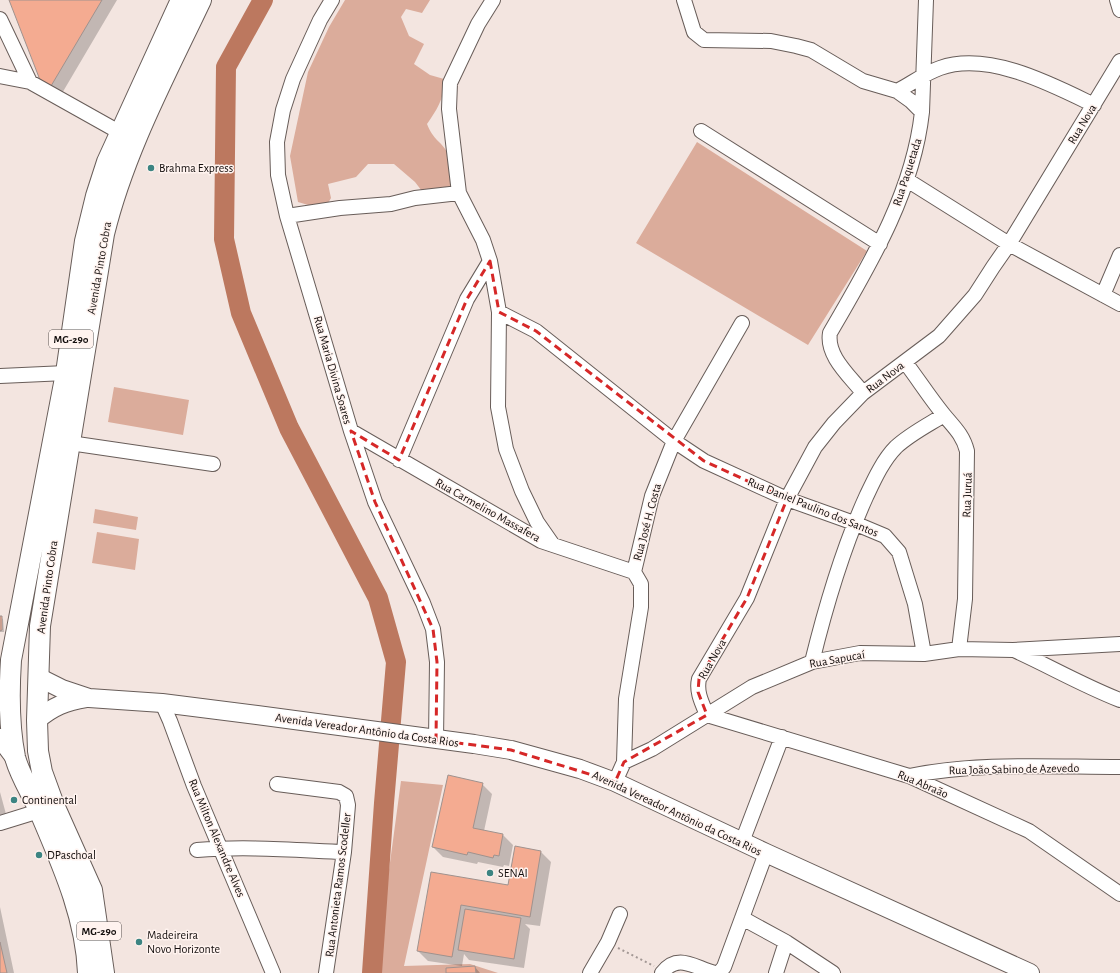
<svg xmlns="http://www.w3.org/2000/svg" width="1120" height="973" viewBox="0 0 1120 973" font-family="'Alegreya Sans',sans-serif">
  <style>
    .green { fill: #dbac9b }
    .shadow { fill: #0003 }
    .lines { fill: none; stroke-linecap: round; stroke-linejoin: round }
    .river { stroke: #bc785f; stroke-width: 20 }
    .building { fill: #f4ab91; stroke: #9f928e }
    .minor-casing { stroke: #685d59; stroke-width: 16 }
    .major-casing { stroke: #685d59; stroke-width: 20 }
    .highway-casing { stroke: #685d59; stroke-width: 22 }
    .path { stroke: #a29794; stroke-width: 2; stroke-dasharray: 2 3; stroke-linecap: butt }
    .minor { stroke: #fff; stroke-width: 14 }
    .major { stroke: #fff; stroke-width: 18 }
    .highway { stroke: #fff; stroke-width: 20 }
    .marked { fill: none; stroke: #d62828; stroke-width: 3; stroke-dasharray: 8 5; stroke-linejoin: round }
    .poi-dot { fill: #3c8482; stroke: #fff3ef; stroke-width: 1.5 }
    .labels { text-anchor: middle; stroke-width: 3; stroke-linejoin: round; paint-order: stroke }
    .shield { fill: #fff3ef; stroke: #595250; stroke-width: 1 }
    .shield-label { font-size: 11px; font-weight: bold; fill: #120d0c }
    .street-label { font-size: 12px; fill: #120d0c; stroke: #fff3ef }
    .poi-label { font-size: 12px; fill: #120d0c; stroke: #fff3ef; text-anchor: start }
  </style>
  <rect width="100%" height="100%" fill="#f3e5e0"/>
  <path class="green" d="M345,0H430L422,13L406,9L401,17L409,36L424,44L414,64L430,75L444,79C445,98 437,109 427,124C433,140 441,141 447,152C454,163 451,181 452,193L425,195L415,182L394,164H368L356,177L328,184L331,198L327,205L315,207L298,202L290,156L308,72L329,27Z
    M697,142L867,251L808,345L636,243Z
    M114,387L189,400L183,435L108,422Z
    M95,509L138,517L136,530L93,523Z
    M97,532L139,539L135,570L92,563Z
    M401,781L443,785L404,966L470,964L498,973H380L384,907Z"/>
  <path class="shadow" d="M10,0H117L61,95L51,90Z
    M0,617L3,619L4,632H0Z
    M482,784L492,794L484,831L503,835L513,845L509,866L504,865L503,867L478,862L477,864L443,857L433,847Z
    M0,792L6,814L0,816Z
    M516,848L541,852L551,862L540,926L525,924L530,929L524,968L469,960L464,954L462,966L428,961L418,951L432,873L509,886Z
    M0,907L14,973H0Z
    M475,967L480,973H447Z"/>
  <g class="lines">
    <path class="river" d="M263,0L226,67L224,239L241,313L289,428L378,598L396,662L384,803L372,973"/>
  </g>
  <path class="building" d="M9,0H102L51,86L40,80Z
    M0,616H2V630L0,631Z
    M448,775L483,783L473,828L503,834L499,856L494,855L493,858L468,852L467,855L432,847Z
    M515,846L541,851L530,917L461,905L452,957L417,951L431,872L508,885Z
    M465,909L521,918L514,959L458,950Z
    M0,942L7,973H0Z
    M475,966L476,973H446V968Z"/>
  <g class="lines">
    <defs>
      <path id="minor" d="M332,0L320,20L293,79L283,110L277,142L278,175L287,216L351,431L375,502L423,603L433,629L437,662L436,740
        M493,0L478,24L450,83L449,109L459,193L483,240L490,261L499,312L498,407L506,449L522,491L537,522L553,545
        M684,0L694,32L704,40L771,41L796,46L811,50L863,81L897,91L911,101L922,112C913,193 870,264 830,333C826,356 850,376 863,393
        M1117,0L1120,10
        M0,19L30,82L121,133
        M1120,61L1009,244L993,267L975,295L939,336L863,393L834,423L815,447L787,499L747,598L699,679C696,692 702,703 707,715L909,776L1029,831L1120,894
        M0,76L30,82
        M897,91C911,84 925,73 940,68C988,51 1051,84 1094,105
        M922,112L926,0
        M701,131L880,244
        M907,180L1009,244L1120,304
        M287,216L340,208L391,204L415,198L459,193
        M1103,295L1120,255
        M499,312L536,331L674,441L704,461L787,499L854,523L885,536L899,552L915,604L924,654
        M905,362C918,379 930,398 944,415C954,427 963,435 967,451L965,599L959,649
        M0,376L66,373
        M351,431L541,541L634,572
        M70,443L213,464
        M399,460L467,299L490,261
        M1016,651C1051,667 1084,686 1120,700
        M812,662C826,605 842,550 866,497C874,480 883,460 896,447C910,434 928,425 944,415
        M162,703L170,721L194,786L273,973
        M624,762L626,699L641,607V584L634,572L652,496L674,441L742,323
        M909,776C978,762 1050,767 1120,767
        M615,782L624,762L652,749L752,687L812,662L860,653L924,654L959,649L1013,650L1120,644
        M277,784L339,792L346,796L348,805L344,852L326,973
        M0,823L39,811
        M742,842L782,737
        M197,850C246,846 295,850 344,852
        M742,918L786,942L833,973
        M590,973L608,942L620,914
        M662,973C678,952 695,968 715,973
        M719,973L724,967L766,853
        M776,973L786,942"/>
      <path id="major" d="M38,677L62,689L89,698L162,703L257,715L474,744L511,750L580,769L615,782L766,853L1030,973
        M37,720C52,707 66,701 86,698
        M0,738L15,758"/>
      <path id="highway" d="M88,973C86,916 61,862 39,810C32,794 19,774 15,757C9,727 9,691 11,660L66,373L85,241L96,196L107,162L181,0
        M104,973L92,890L54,805L42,772L38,751L37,720L40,626L104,234C124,152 165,76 201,0"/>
    </defs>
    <use href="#minor" class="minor-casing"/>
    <use href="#major" class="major-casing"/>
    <use href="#highway" class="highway-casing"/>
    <path class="path" d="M618,948L654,966"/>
    <use href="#minor" class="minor"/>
    <use href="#major" class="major"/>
    <use href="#highway" class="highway"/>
  </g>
  <path class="marked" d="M490,261L499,312L536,331L704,461L787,499L747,598L699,679L698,692L707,715L624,762L615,782L511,750L436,740L437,662L433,629L375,502L351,431L399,460L467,299Z"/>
  <g class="poi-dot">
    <circle cx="151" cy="168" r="4"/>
    <circle cx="14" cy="800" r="4"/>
    <circle cx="39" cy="855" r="4"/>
    <circle cx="490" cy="873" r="4"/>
    <circle cx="139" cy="942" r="4"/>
  </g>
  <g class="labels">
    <g class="shield">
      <rect x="49" y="330" width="44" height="18" rx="3"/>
      <rect x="77" y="922" width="44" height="18" rx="3"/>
    </g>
    <g class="shield-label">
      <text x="71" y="343">MG-290</text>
      <text x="99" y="935">MG-290</text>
    </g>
    <g class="street-label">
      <text transform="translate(1082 124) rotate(-59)" y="4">Rua Nova</text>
      <text transform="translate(907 172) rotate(-72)" y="4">Rua Paquetada</text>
      <text transform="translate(99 268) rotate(-80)" y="4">Avenida Pinto Cobra</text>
      <text transform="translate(333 370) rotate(74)" y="4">Rua Maria Divina Soares</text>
      <text transform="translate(885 377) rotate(-37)" y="4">Rua Nova</text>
      <text transform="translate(967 495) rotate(-88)" y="4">Rua Juruá</text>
      <text transform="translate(813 507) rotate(22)" y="4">Rua Daniel Paulino dos Santos</text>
      <text transform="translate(488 510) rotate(29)" y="4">Rua Carmelino Massafera</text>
      <text transform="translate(647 522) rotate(-75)" y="4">Rua José H. Costa</text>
      <text transform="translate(47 587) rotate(-82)" y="4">Avenida Pinto Cobra</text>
      <text transform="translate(712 659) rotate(-60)" y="4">Rua Nova</text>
      <text transform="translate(837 659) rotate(-10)" y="4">Rua Sapucaí</text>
      <text transform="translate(367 730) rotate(8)" y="4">Avenida Vereador Antônio da Costa Rios</text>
      <text transform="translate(1014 769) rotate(-1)" y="4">Rua João Sabino de Azevedo</text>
      <text transform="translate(923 784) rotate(23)" y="4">Rua Abraão</text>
      <text transform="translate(677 813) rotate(25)" y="4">Avenida Vereador Antônio da Costa Rios</text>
      <text transform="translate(217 838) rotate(67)" y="4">Rua Milton Alexandre Alves</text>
      <text transform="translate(338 885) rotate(-83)" y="4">Rua Antonieta Ramos Scodeller</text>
    </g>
    <g class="poi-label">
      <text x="159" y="172">Brahma Express</text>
      <text x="22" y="804">Continental</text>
      <text x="47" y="859">DPaschoal</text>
      <text x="498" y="877">SENAI</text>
      <text x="147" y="939">Madeireira<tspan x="147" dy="14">Novo Horizonte</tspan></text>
    </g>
  </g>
</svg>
